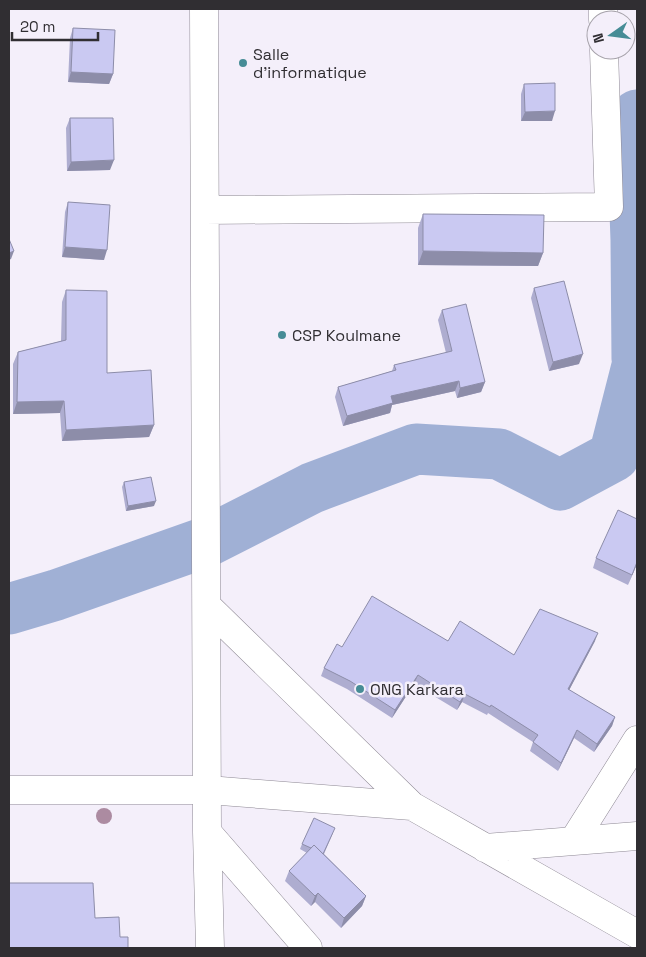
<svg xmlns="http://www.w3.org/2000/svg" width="646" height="957" viewBox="0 0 646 957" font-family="'Space Grotesk',sans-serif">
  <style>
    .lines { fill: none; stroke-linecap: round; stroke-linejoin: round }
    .river { stroke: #a0b0d5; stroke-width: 51 }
    .minor-casing { stroke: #8e8994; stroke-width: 29 }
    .minor { stroke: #fff; stroke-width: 28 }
    .tree { fill: #ac8ba1 }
    .wall { fill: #aeadd0 }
    .shaded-wall { fill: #8d8da9 }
    .building { fill: #cac9f2; stroke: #8d8da9 }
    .poi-dot { fill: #468c96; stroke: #f4effa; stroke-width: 2 }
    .labels { text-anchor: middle; stroke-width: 5; stroke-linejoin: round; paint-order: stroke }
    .poi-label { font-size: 16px; fill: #302e32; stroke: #f4effa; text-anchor: start }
  </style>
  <rect width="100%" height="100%" fill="#f4effa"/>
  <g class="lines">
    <path class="river" d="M637,115L632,129L636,240L637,359
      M9,609L56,595L206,542L312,488L416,449L499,454L560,485L614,456L637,366"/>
    <defs>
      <path id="minor" d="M204,9L207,832L210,948
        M603,9V20
        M205,210L609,207L604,50
        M207,606L412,806
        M9,790H208L412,806L637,934
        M207,832L308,948
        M574,840L637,740
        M485,848L637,836"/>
    </defs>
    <use href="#minor" class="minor-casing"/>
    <use href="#minor" class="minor"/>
  </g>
  <circle class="tree" cx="104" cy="816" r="8"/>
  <path class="wall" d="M73,28L113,74L109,84L68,82L70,38Z
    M524,84L552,121H521V94Z
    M70,118L110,170L67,171L66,128Z
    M68,202L104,260L62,257L65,212Z
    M423,214L543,253L538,266L418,265V228Z
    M534,288L579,364L549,371L531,298Z
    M66,290L107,373L154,425L149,437L62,441L60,413L13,414V364L18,352L61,341L62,302Z
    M442,310L485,382L481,392L457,398L455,391L392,405L390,413L343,426L335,397L338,387L392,371L394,365L446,353L438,320Z
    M124,482L154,506L126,511L122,487Z
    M637,519V564L628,585L593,568L596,558Z
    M448,641L514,655L595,641L569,690L615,717L612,726L594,752L574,738L558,771L530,751L533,742L488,713L487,715L462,702L457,710L414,684L392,718L347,689L321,676L324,668L342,647Z
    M333,833L324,854L366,896L362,906L341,928L315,902L311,906L285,881L289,871L307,853L300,849L302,844Z"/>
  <path class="shaded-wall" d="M71,72L113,74L109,84L68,82Z
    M555,111L552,121H521L525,112Z
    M114,160L110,170L67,171L71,162Z
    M65,247L107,250L104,260L62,257Z
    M14,251L11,259L9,260V253Z
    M423,251L543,253L538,266L418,265Z
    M583,354L579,364L549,371L553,362Z
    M459,381L455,391L392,405L390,413L343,426L347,416L391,396Z
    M485,382L481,392L457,398L460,388Z
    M64,401L60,413L13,414L17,402Z
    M154,425L149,437L62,441L66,430Z
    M156,501L154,506L126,511L128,506Z
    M637,562V564L628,585L632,575Z
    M598,633L595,641L565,698L568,689Z
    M418,675L414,684L392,718L395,710Z
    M465,694L462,702L457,710L460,702Z
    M615,717L612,726L594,752L597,744Z
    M577,730L574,738L558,771L561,763Z
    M318,893L315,902L311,906L315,896Z
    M366,896L362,906L341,928L344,918Z"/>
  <path class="building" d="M73,28L115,30L113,74L71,72Z
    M555,83V111L525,112L524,84Z
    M70,118H113L114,160L71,162Z
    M68,202L110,205L107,250L65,247Z
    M423,214L544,215L543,253L423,251Z
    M9,239L14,251L9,253Z
    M564,281L583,354L553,362L534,288Z
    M66,290L107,291V373L151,370L154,425L66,430L64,401L17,402L18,352L66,340Z
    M466,304L485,382L460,388L459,381L391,396L393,403L347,416L338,387L396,370L394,365L452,351L442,310Z
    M151,477L156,501L128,506L124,482Z
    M618,510L637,519V562L632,575L596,558Z
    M372,596L448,641L460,621L514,655L540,609L598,633L568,689L615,717L597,744L577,730L561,763L533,742L538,735L491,705L490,707L465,694L460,702L418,675L395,710L350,681L324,668L337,644L342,647Z
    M314,818L335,828L323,854L314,845L311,848L302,844Z
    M314,845L366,896L344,918L318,893L315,896L289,871Z
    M9,883H93L95,918L119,917L120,937H128V948H9Z"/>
  <g class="poi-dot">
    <circle cx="243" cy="63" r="5"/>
    <circle cx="282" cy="335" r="5"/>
    <circle cx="360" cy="689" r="5"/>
  </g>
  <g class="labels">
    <g class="poi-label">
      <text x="253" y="60">Salle<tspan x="253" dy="18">d'informatique</tspan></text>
      <text x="292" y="341">CSP Koulmane</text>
      <text x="370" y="695">ONG Karkara</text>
    </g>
  </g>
  <rect width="646" height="957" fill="none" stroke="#302e32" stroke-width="20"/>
  <g transform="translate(611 35) rotate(256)"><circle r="24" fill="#f4effa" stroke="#a6a2aa"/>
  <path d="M0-4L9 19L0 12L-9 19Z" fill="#468c96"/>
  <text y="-8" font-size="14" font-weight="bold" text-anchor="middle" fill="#302e32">N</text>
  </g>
  <path d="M12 32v8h86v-8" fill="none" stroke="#302e32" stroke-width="2.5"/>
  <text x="20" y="32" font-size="15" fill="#302e32" stroke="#f4effa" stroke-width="4" paint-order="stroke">20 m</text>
</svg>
